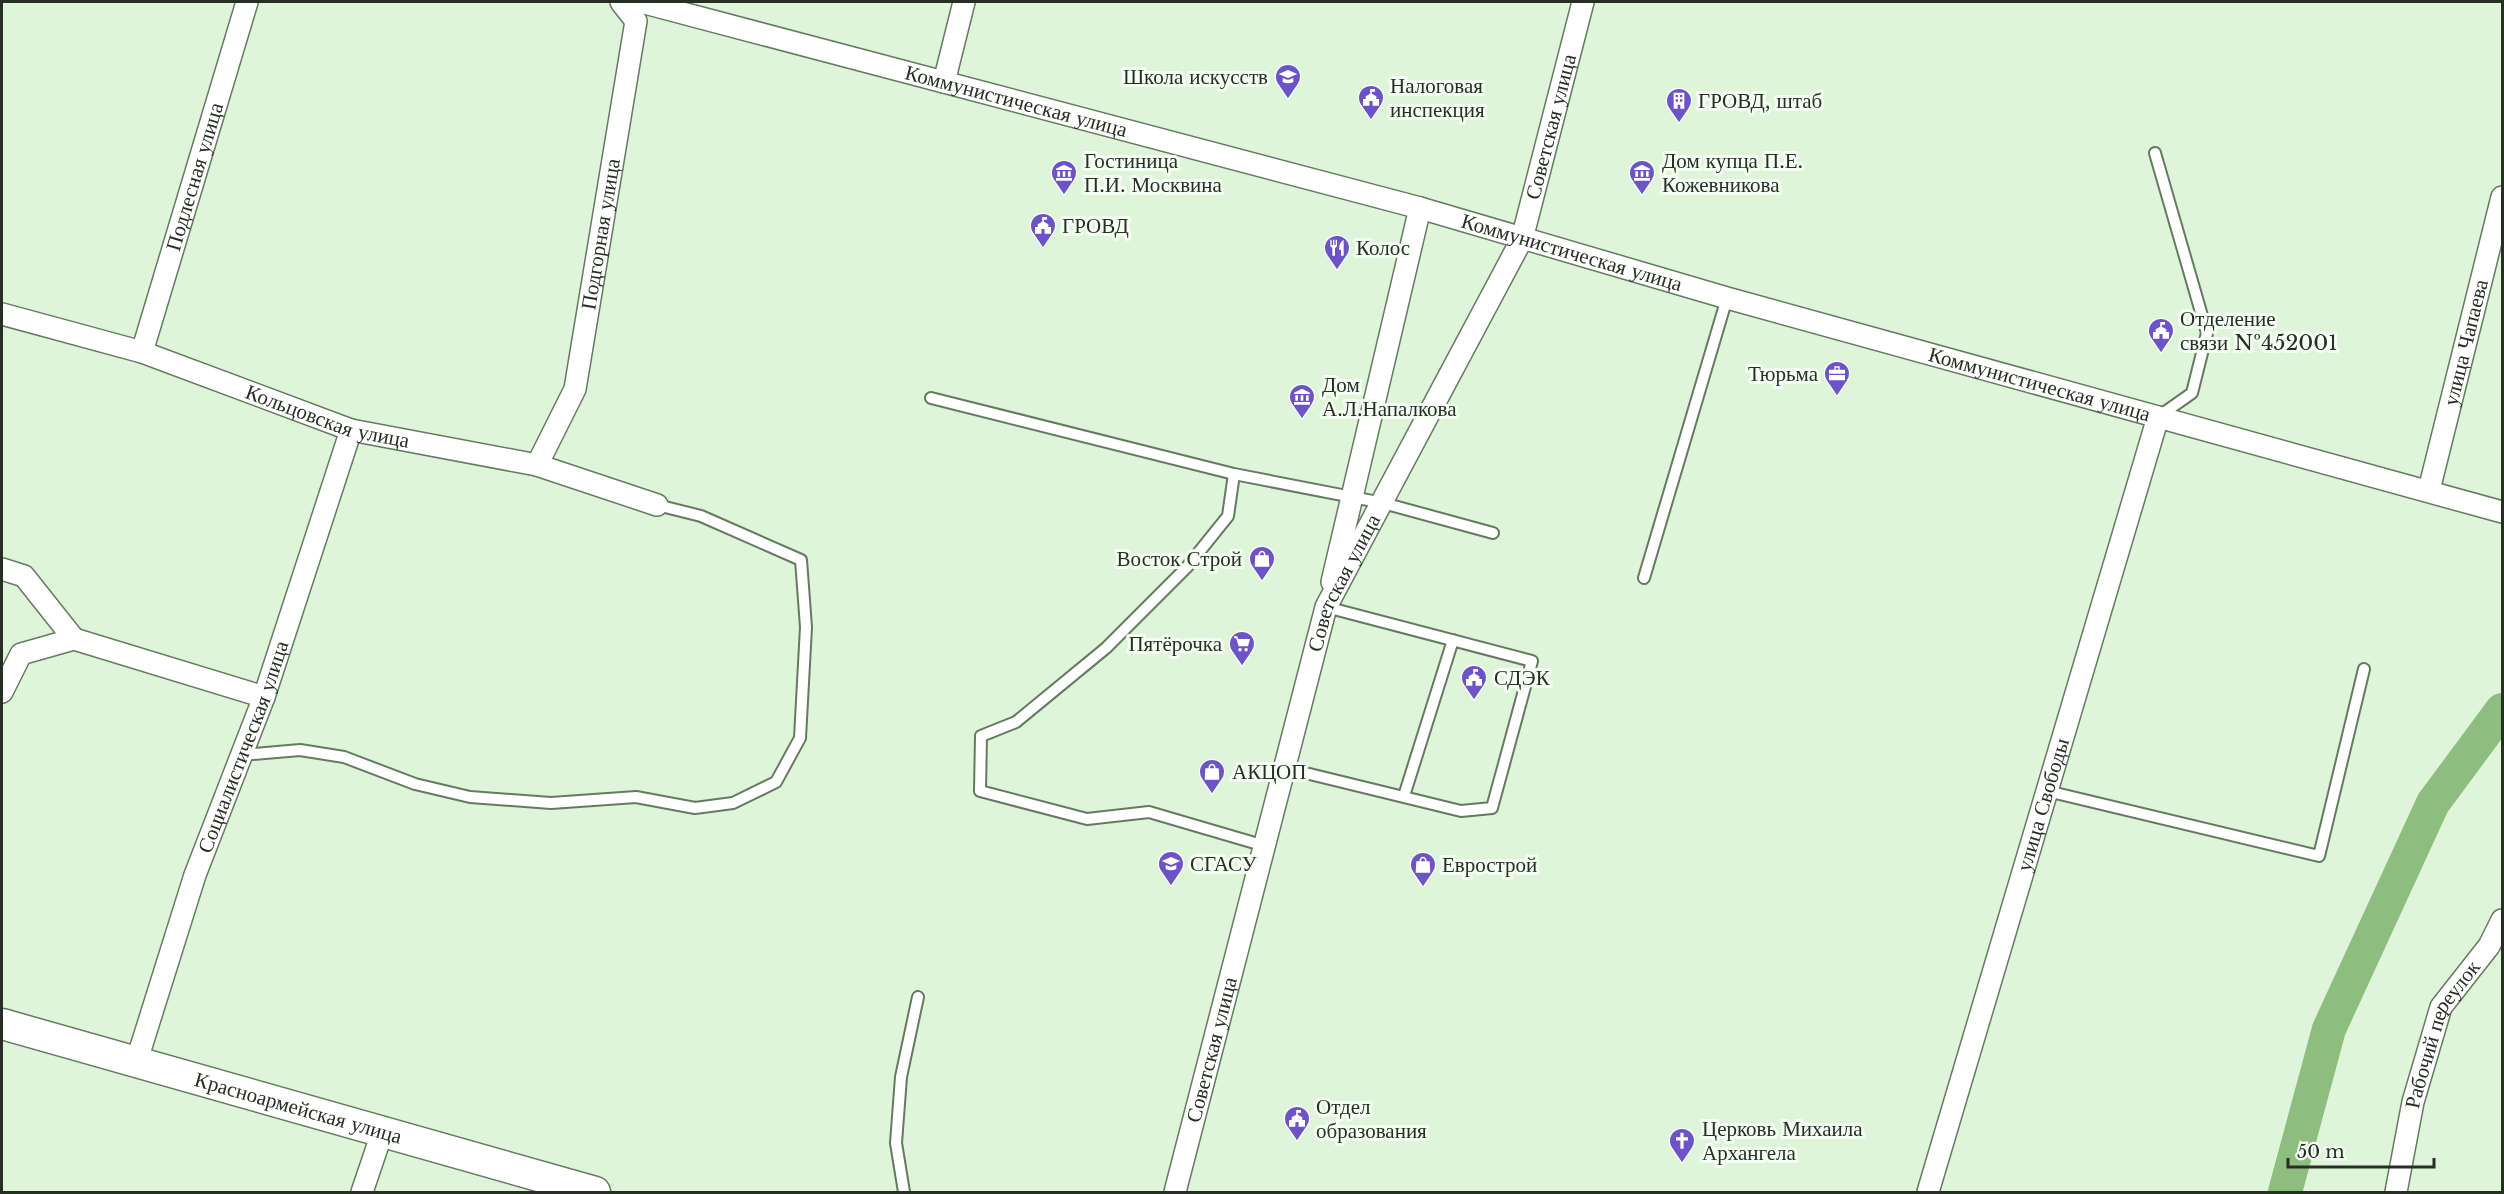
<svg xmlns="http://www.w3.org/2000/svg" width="2504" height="1194" viewBox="0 0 2504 1194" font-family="'Libre Baskerville',serif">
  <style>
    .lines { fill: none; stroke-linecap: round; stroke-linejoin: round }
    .river { stroke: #8dbd7f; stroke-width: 34 }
    .lane-casing { stroke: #667a61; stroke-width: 14 }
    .street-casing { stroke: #667a61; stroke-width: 24 }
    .secondary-casing { stroke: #667a61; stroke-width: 33 }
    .lane { stroke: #fff; stroke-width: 10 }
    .street { stroke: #fff; stroke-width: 21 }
    .secondary { stroke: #fff; stroke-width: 30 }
    .labels { text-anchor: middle; stroke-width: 6; stroke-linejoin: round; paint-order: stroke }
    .poi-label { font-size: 21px; fill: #272f24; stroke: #f5fef2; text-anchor: start }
    .street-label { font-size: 21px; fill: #272f24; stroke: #f5fef2 }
  </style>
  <rect width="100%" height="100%" fill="#dff5d9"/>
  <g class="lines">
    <path class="river" d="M2285,1192L2329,1029L2433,803L2502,710"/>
    <defs>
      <path id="lane" d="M2155,153L2207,333L2192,393L2158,417
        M931,398L1234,474
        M1644,578L1727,298
        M242,755L300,750L344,757L415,784L470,797L551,803L636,797L695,808L733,803L776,782L800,738L806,627L801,560L701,516L657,505
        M1285,768L1461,811L1492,808L1532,661L1326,607
        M2047,791L2319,856L2364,669
        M1404,796L1453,640
        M1265,846L1149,812L1087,819L980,791L981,736L1016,722L1106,648L1187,567L1228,516L1234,474L1383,503L1493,533
        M904,1192L896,1143L901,1077L918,997"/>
      <g id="street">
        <path id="s1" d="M641,2L1420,208L1727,298L2502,512"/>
        <path d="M944,82L964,2"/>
        <path id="s2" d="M2,314L142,352L351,430L537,465L657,505"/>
        <path id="s3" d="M142,352L247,2"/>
        <path id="s4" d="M537,465L575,389L636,21L621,2"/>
        <path id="s5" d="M2429,490L2502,197"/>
        <path d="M2,569L24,576L74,639"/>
        <path d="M1332,582L1420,208"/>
        <path d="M2,692L21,654L74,639L264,697"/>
        <path id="s6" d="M136,1063L195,875L264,697L351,430"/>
        <path d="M362,1192L382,1133"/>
        <path id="s7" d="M1175,1192L1326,607L1522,239L1583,2"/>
        <path id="s8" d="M1928,1192L2158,417"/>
        <path id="s9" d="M2396,1192L2413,1102L2441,1007L2489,946L2502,920"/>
      </g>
      <g id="secondary">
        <path id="s10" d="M2,1024L595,1192"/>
      </g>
    </defs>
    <use href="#lane" class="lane-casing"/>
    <use href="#street" class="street-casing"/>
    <use href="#secondary" class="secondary-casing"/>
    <use href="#lane" class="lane"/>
    <use href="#street" class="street"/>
    <use href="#secondary" class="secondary"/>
  </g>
  <defs>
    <symbol id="school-pin" viewBox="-11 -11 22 30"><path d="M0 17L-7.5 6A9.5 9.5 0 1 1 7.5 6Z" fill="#6c52cb" stroke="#f5fef2"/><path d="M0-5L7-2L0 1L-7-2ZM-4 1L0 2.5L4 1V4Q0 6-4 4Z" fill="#fff"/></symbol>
    <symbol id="civic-pin" viewBox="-11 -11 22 30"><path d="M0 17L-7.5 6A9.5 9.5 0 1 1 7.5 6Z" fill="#6c52cb" stroke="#f5fef2"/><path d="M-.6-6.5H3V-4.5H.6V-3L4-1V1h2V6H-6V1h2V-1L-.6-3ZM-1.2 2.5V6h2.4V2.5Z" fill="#fff"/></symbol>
    <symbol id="building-pin" viewBox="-11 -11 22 30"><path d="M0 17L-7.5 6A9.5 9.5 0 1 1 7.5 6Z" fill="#6c52cb" stroke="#f5fef2"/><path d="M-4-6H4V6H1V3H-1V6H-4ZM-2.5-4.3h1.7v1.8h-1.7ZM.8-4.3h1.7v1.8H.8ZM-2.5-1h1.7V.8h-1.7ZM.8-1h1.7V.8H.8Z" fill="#fff"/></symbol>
    <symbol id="museum-pin" viewBox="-11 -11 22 30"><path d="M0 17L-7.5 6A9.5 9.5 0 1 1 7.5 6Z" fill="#6c52cb" stroke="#f5fef2"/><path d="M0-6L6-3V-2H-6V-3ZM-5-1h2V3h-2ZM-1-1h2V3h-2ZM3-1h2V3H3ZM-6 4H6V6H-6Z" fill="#fff"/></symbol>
    <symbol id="restaurant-pin" viewBox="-11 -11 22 30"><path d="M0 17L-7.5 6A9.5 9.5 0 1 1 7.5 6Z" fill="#6c52cb" stroke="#f5fef2"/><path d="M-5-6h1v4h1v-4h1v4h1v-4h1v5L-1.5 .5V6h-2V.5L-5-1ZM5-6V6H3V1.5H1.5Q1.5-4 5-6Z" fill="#fff"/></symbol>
    <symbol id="office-pin" viewBox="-11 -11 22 30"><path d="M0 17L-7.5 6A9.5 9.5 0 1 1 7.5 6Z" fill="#6c52cb" stroke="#f5fef2"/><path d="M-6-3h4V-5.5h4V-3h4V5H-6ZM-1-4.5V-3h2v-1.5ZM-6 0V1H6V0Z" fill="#fff"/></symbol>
    <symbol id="shop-pin" viewBox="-11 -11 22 30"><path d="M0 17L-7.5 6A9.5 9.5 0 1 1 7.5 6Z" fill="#6c52cb" stroke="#f5fef2"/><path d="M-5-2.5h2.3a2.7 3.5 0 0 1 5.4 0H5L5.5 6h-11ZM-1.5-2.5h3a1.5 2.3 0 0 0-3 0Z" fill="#fff"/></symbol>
    <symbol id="supermarket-pin" viewBox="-11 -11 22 30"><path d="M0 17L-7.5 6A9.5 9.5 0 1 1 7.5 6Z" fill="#6c52cb" stroke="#f5fef2"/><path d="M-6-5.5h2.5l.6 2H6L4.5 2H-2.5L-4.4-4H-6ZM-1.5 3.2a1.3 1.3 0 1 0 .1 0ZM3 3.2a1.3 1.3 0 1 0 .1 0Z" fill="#fff"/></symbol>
    <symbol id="university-pin" viewBox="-11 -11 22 30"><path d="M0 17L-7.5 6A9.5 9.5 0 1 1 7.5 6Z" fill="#6c52cb" stroke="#f5fef2"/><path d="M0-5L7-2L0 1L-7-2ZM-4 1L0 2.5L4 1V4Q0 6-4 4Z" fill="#fff"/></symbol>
    <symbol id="church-pin" viewBox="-11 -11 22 30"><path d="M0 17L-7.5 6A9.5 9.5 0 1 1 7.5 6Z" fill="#6c52cb" stroke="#f5fef2"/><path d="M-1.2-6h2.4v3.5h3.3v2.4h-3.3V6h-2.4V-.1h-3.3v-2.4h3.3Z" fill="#fff"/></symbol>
  </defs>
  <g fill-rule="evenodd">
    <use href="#school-pin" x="1273" y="62" width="30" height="40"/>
    <use href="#civic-pin" x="1356" y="83" width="30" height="40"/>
    <use href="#building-pin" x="1664" y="86" width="30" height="40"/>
    <use href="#museum-pin" x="1049" y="158" width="30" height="40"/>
    <use href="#museum-pin" x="1627" y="158" width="30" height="40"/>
    <use href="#civic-pin" x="1028" y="211" width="30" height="40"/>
    <use href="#restaurant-pin" x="1322" y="233" width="30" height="40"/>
    <use href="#civic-pin" x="2146" y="316" width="30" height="40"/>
    <use href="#office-pin" x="1822" y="359" width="30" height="40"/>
    <use href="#museum-pin" x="1287" y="382" width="30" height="40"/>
    <use href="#shop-pin" x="1247" y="544" width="30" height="40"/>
    <use href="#supermarket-pin" x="1227" y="629" width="30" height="40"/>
    <use href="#civic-pin" x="1459" y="663" width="30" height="40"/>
    <use href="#shop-pin" x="1197" y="757" width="30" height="40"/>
    <use href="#university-pin" x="1156" y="849" width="30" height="40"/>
    <use href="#shop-pin" x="1408" y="850" width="30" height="40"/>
    <use href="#civic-pin" x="1282" y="1104" width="30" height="40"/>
    <use href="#church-pin" x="1667" y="1126" width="30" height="40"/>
  </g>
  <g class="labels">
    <g class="poi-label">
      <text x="1268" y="84" text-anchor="end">Школа искусств</text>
      <text x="1390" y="93">Налоговая<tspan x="1390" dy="24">инспекция</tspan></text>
      <text x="1698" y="108">ГРОВД, штаб</text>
      <text x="1084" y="168">Гостиница<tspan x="1084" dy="24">П.И. Москвина</tspan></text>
      <text x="1662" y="168">Дом купца П.Е.<tspan x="1662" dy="24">Кожевникова</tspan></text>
      <text x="1062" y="233">ГРОВД</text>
      <text x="1356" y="255">Колос</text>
      <text x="2180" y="326">Отделение<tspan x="2180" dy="24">связи №452001</tspan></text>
      <text x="1818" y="381" text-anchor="end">Тюрьма</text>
      <text x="1322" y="392">Дом<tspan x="1322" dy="24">А.Л.Напалкова</tspan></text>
      <text x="1242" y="566" text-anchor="end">Восток Строй</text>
      <text x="1222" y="651" text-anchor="end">Пятёрочка</text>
      <text x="1494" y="685">СДЭК</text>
      <text x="1232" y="779">АКЦОП</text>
      <text x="1190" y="871">СГАСУ</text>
      <text x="1442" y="872">Еврострой</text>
      <text x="1316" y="1114">Отдел<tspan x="1316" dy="24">образования</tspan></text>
      <text x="1702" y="1136">Церковь Михаила<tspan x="1702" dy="24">Архангела</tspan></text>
    </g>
    <g class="street-label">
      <text dy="7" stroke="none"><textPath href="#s1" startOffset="388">Коммунистическая улица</textPath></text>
      <text dy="7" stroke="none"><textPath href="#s7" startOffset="1137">Советская улица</textPath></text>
      <text dy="7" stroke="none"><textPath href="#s3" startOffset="183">Подлесная улица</textPath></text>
      <text dy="7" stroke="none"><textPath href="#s4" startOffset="242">Подгорная улица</textPath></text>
      <text dy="7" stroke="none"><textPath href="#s1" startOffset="964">Коммунистическая улица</textPath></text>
      <text dy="7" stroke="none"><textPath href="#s5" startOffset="152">улица Чапаева</textPath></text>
      <text dy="7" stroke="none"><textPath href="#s1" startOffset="1450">Коммунистическая улица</textPath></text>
      <text dy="7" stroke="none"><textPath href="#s2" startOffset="342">Кольцовская улица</textPath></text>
      <text dy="7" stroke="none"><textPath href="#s7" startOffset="633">Советская улица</textPath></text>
      <text dy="7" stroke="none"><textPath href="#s6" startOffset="334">Социалистическая улица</textPath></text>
      <text dy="7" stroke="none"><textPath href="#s8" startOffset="404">улица Свободы</textPath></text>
      <text dy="7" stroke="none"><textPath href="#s9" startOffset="166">Рабочий переулок</textPath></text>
      <text dy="7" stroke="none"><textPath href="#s7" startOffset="147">Советская улица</textPath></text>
      <text dy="7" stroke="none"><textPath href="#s10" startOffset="308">Красноармейская улица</textPath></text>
    </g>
  </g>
  <rect width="2504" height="1194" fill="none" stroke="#272f24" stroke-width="6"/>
  <path d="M2288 1158v9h146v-9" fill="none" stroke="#272f24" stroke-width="3"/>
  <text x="2297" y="1158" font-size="18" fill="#272f24" stroke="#f5fef2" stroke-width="4.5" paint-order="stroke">50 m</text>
</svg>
